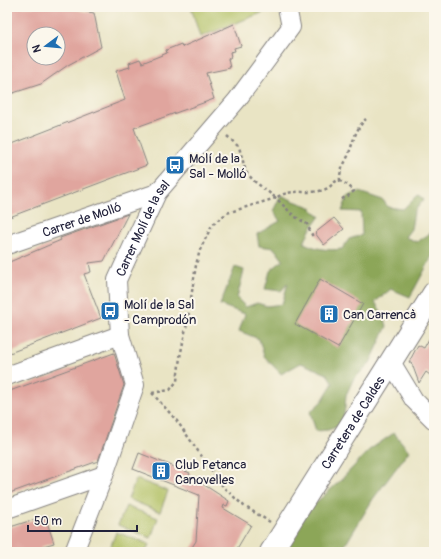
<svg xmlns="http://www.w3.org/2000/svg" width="441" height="559" viewBox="0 0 441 559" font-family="Pangolin,sans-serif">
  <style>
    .green { fill: #b0bf62; stroke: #69704e }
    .forest { fill: #8ca658; stroke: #57644a }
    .building { fill: #e0a59e; fill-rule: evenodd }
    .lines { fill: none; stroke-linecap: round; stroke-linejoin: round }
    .minor-casing { stroke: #868380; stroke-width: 20 }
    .tertiary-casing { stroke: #868380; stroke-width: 24 }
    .path { stroke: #868380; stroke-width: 2.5; stroke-dasharray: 3 3; stroke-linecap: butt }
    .minor { stroke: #fff; stroke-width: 18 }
    .tertiary { stroke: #fff; stroke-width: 22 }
    .labels { text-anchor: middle; stroke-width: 4; stroke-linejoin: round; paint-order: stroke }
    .poi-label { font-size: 13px; fill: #22223b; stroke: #fbf7ec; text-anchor: start }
    .street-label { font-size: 13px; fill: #22223b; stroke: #fbf7ec }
  </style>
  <rect width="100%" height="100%" fill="#fbf7ec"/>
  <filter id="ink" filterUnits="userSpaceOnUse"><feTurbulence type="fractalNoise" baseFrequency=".025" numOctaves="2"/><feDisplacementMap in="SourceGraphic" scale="8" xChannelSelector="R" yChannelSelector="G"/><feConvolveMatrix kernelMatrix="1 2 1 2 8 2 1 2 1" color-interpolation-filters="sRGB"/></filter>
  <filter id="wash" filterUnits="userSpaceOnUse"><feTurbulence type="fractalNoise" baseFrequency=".012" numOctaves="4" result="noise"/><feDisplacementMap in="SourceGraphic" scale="16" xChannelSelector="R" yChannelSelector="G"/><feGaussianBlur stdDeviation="0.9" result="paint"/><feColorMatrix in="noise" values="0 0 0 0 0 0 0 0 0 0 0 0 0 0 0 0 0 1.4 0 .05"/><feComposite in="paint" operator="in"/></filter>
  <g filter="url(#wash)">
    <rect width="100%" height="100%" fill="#e9e4c4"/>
    <path class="green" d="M191,7H272V9L200,37Z
      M136,479L168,491L160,512L128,499Z
      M126,506L158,518L151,538L118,525Z
      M116,532L149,544L146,552L109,551Z"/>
    <path class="forest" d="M359,192L383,200L388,207L403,209L418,194L424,199L414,212L411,229L405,237L417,242L432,232L434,229V253L410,297L391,289L375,302L384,316L387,326L370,363L353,380L346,395L345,408L342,425L328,430L316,431L310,412L322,401L333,383L327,374L301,363L281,374L264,356L259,339L239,331L245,314L220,305L235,267L244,270L237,298L246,307L257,303L267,306L282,304L288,283L281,291L265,289L270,271L283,260L274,248L259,246L257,234L280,221L273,211L281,195L294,201L308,206L320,216L310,230L304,243C317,249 327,251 342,249L349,239L362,235L361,212L342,211L348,196Z
      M394,433L409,451L373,499L341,552H277L312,506L340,481L369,450Z"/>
    <g id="blocks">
      <path class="building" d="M7,7H60L94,13L101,47L68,65L41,84L7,95ZM34,34H58V58H34Z
        M234,24L241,46L234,48L235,51L230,52L231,57L228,59L230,68L206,73L214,99L134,128L147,165L7,218V146L125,100L116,71L130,67L129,63L140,59L142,63L167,53L166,50L181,44L182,47Z
        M128,214L104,261L89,263L91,272L84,274L101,318L7,354V263L61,240L60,238Z
        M334,218L344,229L324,245L315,233Z
        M320,279L363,304L338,348L295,324Z
        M434,330V378L426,372L419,383L412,364L409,362L418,345L424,348Z
        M114,353L124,385L98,461L7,494V392Z
        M139,453L190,473L189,475L229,501L227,506L224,505L223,508L251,525L235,552H189L196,541L199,495L133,469Z
        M45,516L54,543L40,547L41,552H7V528Z"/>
    </g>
  </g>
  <g filter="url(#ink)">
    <use href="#blocks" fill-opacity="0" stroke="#868380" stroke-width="1"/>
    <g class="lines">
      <defs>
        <g id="minor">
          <path id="s1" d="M7,245L157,193"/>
          <path d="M391,362L414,400L434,420"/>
          <path d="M7,376L120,335"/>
          <path d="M7,509L104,475"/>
          <path id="s2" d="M74,552L104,475L135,385L120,335L117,280L157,193L237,100L291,27L287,7"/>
        </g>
        <g id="tertiary">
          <path id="s3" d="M271,552L434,293"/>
        </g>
      </defs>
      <use href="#minor" class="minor-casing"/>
      <use href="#tertiary" class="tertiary-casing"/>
      <path class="path" d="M227,136L239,147L246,172L254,181L276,198C293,186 311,197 328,188C331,186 334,182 338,180L348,185L354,191L348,196L340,200
        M340,181C339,171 344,165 348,156C353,143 355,129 366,119
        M152,393L170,390L177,381L180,357L188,318L196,265L200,250L212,225L227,213L276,198L294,216L307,224L313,237
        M152,393L177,421L224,488L244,506L270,522"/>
      <use href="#minor" class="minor"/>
      <use href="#tertiary" class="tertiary"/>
    </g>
  </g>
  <defs>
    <symbol id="bus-square" viewBox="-11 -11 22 22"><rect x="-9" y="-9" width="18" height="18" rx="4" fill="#1f6fb2" stroke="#fbf7ec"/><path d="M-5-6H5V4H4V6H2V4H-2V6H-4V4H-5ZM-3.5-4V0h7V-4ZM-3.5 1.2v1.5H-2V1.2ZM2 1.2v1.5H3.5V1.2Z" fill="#fff"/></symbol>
    <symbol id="building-square" viewBox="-11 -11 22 22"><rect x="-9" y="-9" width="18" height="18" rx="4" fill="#1f6fb2" stroke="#fbf7ec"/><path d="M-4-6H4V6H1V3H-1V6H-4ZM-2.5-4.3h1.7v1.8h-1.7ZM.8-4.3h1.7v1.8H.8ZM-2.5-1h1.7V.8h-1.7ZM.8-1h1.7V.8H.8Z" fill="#fff"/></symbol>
  </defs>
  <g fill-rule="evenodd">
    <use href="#bus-square" x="164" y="154" width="22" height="22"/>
    <use href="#bus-square" x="99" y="300" width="22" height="22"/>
    <use href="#building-square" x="318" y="303" width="22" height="22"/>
    <use href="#building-square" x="150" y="460" width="22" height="22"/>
  </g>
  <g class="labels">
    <g class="poi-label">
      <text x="189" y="163">Molí de la<tspan x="189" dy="15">Sal - Molló</tspan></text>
      <text x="124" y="309">Molí de la Sal<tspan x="124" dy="15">- Camprodón</tspan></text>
      <text x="343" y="319">Can Carrencà</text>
      <text x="175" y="469">Club Petanca<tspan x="175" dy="15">Canovelles</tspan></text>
    </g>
    <g class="street-label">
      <text dy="5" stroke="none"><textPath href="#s1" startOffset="79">Carrer de Molló</textPath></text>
      <text dy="5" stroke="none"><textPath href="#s2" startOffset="343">Carrer Molí de la sal</textPath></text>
      <text dy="5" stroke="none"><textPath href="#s3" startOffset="153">Carretera de Caldes</textPath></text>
    </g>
  </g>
  <rect width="441" height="559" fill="none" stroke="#fbf7ec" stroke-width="24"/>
  <g transform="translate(46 46) rotate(254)"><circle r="19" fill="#fbf7ec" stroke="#a4a2a5"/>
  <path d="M0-3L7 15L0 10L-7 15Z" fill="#1f6fb2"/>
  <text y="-6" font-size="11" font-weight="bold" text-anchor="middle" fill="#22223b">N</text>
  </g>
  <path d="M28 525v6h109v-6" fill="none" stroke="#22223b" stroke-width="2"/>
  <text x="34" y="525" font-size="12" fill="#22223b" stroke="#fbf7ec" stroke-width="3" paint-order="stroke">50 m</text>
</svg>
